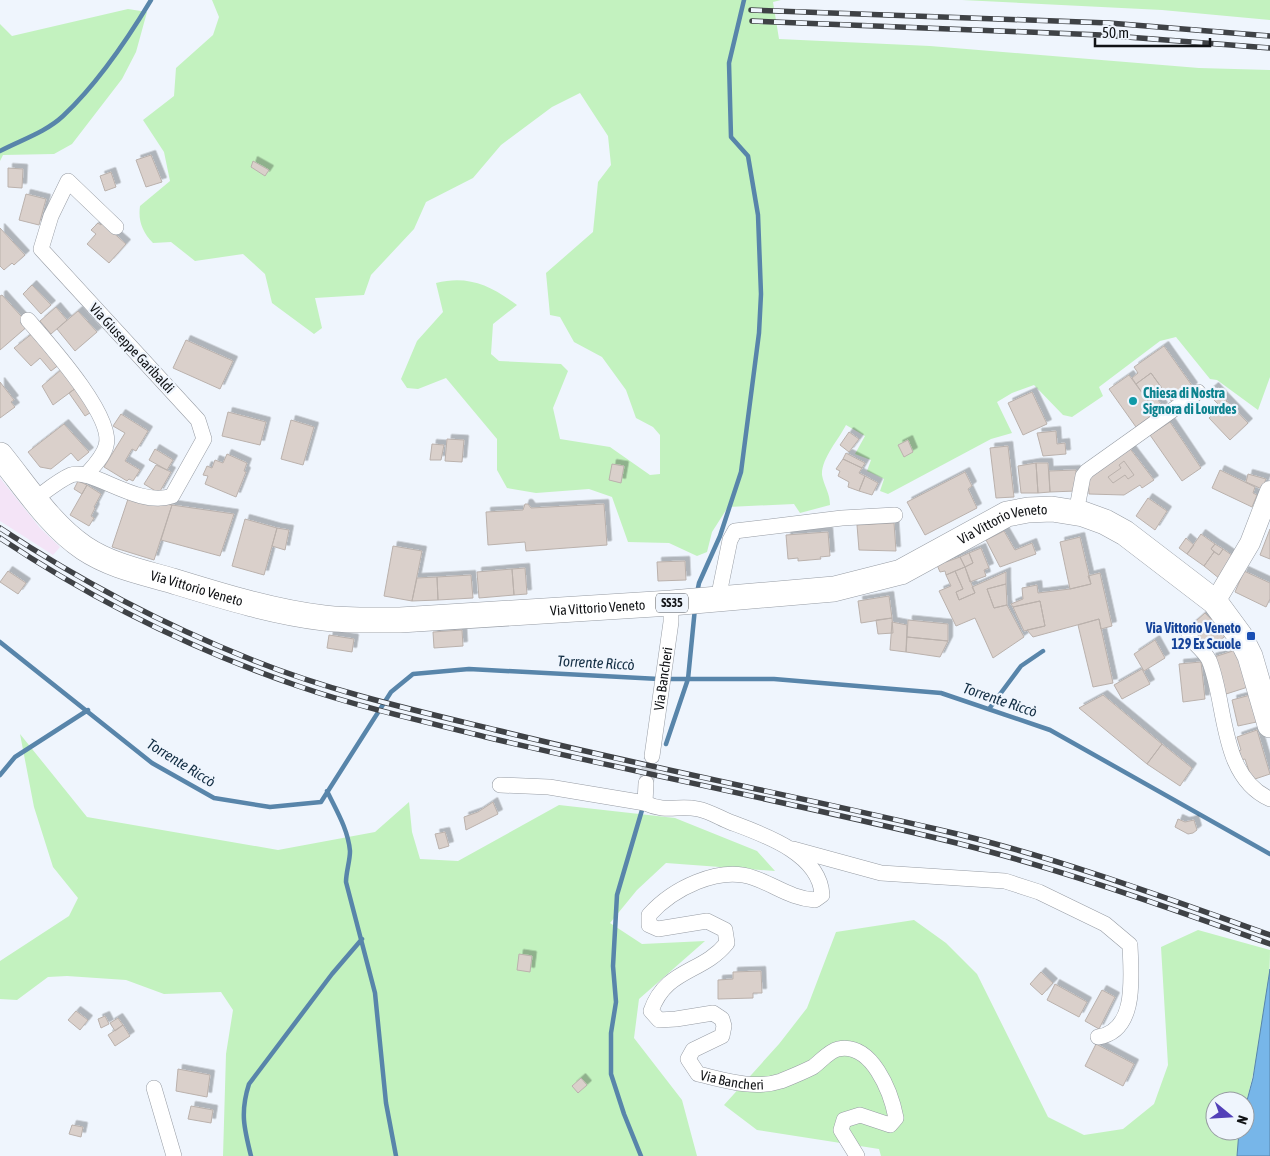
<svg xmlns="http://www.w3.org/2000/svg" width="1270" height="1156" viewBox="0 0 1270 1156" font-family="'Asap Condensed',sans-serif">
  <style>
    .industrial { fill: #f4e4f7 }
    .green { fill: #c3f2bf }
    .water { fill: #77b6e9; stroke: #5885aa }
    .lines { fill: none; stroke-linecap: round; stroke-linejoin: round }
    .stream { stroke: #5885aa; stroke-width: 4.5 }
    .building { fill: #dad0cb; stroke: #bab1ac; filter: url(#shadow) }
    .minor-tunnel { stroke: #ced3da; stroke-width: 15; stroke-dasharray: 15 8; stroke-linecap: butt }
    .minor-casing { stroke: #979ca4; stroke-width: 16 }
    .tertiary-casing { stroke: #979ca4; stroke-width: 21 }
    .primary-casing { stroke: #979ca4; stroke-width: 26 }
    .minor { stroke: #fff; stroke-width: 15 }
    .tertiary { stroke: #fff; stroke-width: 20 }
    .primary { stroke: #fff; stroke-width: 25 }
    .rail-casing { stroke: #3f4246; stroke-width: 5.5 }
    .rail { stroke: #eff5fd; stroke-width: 4; stroke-dasharray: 11; stroke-linecap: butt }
    .culture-dot { fill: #0f9aa8; stroke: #eff5fd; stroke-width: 2 }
    .transit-dot { fill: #1a4fb4; stroke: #eff5fd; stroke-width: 2 }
    .labels { text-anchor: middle; stroke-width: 4.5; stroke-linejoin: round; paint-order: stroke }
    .shield { fill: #eff5fd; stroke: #54575b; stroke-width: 1 }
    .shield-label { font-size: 12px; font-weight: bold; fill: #111316 }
    .street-label { font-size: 14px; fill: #111316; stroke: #eff5fd }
    .culture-label { font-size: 14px; font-weight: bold; fill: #0d838f; stroke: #eff5fd; text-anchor: start }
    .transit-label { font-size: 14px; font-weight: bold; fill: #164399; stroke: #eff5fd; text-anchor: end }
    .water-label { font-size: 15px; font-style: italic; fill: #132e44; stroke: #eff5fd }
  </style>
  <defs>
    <filter id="shadow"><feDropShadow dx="4.5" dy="-4.5" stdDeviation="0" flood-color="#0004"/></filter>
  </defs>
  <rect width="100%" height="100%" fill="#eff5fd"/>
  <path class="industrial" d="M0,478L40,528L60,547L53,555L0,521Z"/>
  <path class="green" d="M212,0H781L773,2L779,39L930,46L1199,68L1270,70V377L1258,410L1217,380L1210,379L1176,337L1160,341L1099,387L1103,396L1072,417L1063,415L1034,385L1012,393L997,402L1012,433L991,439L888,494L880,491L884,479L867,471L871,460L855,454L865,436L846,425C839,439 821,459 822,475C824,486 830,493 830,505L800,513L794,504L728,507L712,532L707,552L697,556L669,543L628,542L612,497L589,489L536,493L507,488L497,470V439L446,378L418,389L407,388L401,379L417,341L443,312L436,283C469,275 491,286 517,305L493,324L491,354L499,361L561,364L568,371L553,408L560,439L610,447L650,475L660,474V435L653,427L636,418L626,390L602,357L574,342L560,317L550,315L546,273L593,232L598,182L611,165L608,136L580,93L552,107L501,145L473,178L426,202L414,229L371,275L364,295L315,298L322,328L314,334L272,303L265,274L243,254L195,261L171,242L153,243C142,232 138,220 140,206L170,181L164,152L143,120L174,96L176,68L213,35L219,17Z
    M962,0H1270V20L1162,10Z
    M128,9L147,12L136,52L122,79L72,144L54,154L3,155L0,161V24L12,36Z
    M20,734L87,817L278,850L375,832L409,802L412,832L420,859L458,861L559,805L675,818L757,851L775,871L666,863L637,890L610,923L642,944L705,941L639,999L634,1038L682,1100L697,1156H223L226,1054L233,1010L221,992L164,994L126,980L67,976L48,977L17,1000L0,999V961L69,916L78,898L53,867L34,807Z
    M914,920L946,943L977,974L1048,1117L1084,1135L1123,1129L1154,1104L1168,1065L1161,947L1198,930L1270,950C1270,999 1257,1060 1245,1108V1101H1215V1131H1239L1237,1156H881L879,1149L757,1130L724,1105L779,1044L807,1008L836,932Z"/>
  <path class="water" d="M1270,969V1156H1237L1239,1131H1245V1108L1253,1078Z"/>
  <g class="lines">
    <path class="stream" d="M0,151C21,140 46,132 63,116C97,84 127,40 151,0
      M697,593L699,583L720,536L741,472L759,333L761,294L758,215L748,156L731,137L729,63L744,0
      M0,642L152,763L214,798L270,807L321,802L391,692L413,674L469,669L659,679H774L941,693L1050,730L1270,854
      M989,709L1021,666L1043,651
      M666,744L688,679L695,608
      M0,775L15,757L88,710
      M327,791C336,810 348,829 350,851C350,861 346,872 346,882L375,993L386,1103L396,1156
      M251,1156C244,1128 240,1112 249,1084L332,974L362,939
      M641,1156L624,1114L611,1074V1033L616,1002L613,966L617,895L642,810"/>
  </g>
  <path class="building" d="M151,155L162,182L146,187L136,160Z
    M253,161L269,170L265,176L251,167Z
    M8,168L23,169L22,188L8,187Z
    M111,172L116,187L105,191L100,176Z
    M26,194L46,199L39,225L19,220Z
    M98,223L101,225L102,223L126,244L109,263L87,244L96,234L91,230Z
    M0,228L25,255L14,265L12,263L4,270L0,266Z
    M32,285L51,305L41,314L23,294Z
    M2,295L29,325L0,350V296Z
    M56,307L67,320L51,334L40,321Z
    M78,311L97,332L75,351L57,329Z
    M33,333L60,364L51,371L40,358L31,366L14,348Z
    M186,340L233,361L220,389L173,368Z
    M1164,346L1193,387L1172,402L1151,373L1136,384L1132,378L1138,373L1134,367Z
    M62,369L76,388L53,405L42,386Z
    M1151,373L1166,394L1158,400L1163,407L1156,412L1136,384Z
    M1129,375L1156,412L1136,427L1109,389Z
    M0,382L14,400L11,402L15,407L0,418Z
    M1214,387L1227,401L1221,407L1207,393Z
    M76,388L93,411L85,416L69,393Z
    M1032,392L1047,424L1023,435L1008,403Z
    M1227,401L1248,423L1230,440L1209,418Z
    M228,412L266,422L260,445L222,436Z
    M121,414L148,431L136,451L132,449L125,461L140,470L133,481L129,479L127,481L104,467L125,433L113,426Z
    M291,420L314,427L303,465L281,459Z
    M1170,422L1201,468L1182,481L1150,435Z
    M64,424L89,452L78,461L71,453L51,469L40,467L28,452Z
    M1056,431L1057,444L1065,443L1066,454L1043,456L1037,433Z
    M849,432L859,439L849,452L840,445Z
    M447,439L464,440L462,462L445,461Z
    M908,440L913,452L904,457L898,445Z
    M432,444L444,445L441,460H430Z
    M1008,446L1014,497L996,498L990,448Z
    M1128,446L1154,480L1142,488L1140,485L1124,495L1089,494L1088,477Z
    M155,449L173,460L167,470L149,460Z
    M846,453L865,463L862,468L843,459Z
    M227,454L247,463L244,471L246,472L236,497L205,484L208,476L203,475L207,466L212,468L215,460L223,463Z
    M843,459L862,468L859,473L865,476L859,491L848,487L849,482L838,476L840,471L836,469Z
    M1124,461L1134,475L1128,479L1125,475L1113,483L1108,477L1121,468L1119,465Z
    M1036,463L1038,493H1021L1018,466Z
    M1036,463H1048L1050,492L1038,493Z
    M612,464L624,466L621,483L609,480Z
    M156,465L171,472L159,493L144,484Z
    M1076,470V491L1050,492L1049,471Z
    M1220,470L1255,487L1253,493L1257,495L1252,507L1212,488Z
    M965,472L972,486L968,489L977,508L925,535L907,502Z
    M1248,474L1266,479L1262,489L1246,482Z
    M865,476L878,483L872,495L859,491Z
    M78,481L87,485L82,494L74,489Z
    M87,485L101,494L94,507L95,508L91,516L94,518L89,526L70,515Z
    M1148,498L1167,511L1155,530L1136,516Z
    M128,499L172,505L154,560L112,547Z
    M525,504H528L531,508L604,504L607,545L526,551L525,542L488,545L486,512L523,510Z
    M172,505L234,514L220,556L161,540Z
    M245,519L277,528L264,575L232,566Z
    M894,523L896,551L859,550L857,525Z
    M277,528L289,530L285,550L272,546Z
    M1270,529V559L1260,555Z
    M1004,531L1015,550L1032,543L1036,554L1000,567L986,540Z
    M828,532L830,556L820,557L821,559L798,561V558L788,559L786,535Z
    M1201,534L1215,544L1211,549L1214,552L1204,566L1187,554Z
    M1080,537L1091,584L1070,589L1060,542Z
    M1186,538L1194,545L1187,554L1179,548Z
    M1215,544L1223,549L1219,555L1211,549Z
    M393,546L422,551L412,601L384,596Z
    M981,548L989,568L984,570L986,576L970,582L965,567L973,563L969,553Z
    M1223,549L1236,558L1220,579L1204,566L1214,552L1219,555Z
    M969,553L973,563L965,567L960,557Z
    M960,557L965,567L946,575L945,571L940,572L937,565L945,560L946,562Z
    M685,561L686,580L658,581L657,562Z
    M965,567L975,593L959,600L956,592L963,589L955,571Z
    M525,568L527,594L514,595L512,569Z
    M512,569L514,595L479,598L477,572Z
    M8,571L26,583L18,594L0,582Z
    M955,571L963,589L956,592L959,600L975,593L972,587L1006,572V584L987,589L994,608L1007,605L1024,637L993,658L975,618L956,626L939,591L951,586L946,575Z
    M1244,571L1270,583V599L1266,607L1235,592Z
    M1100,573L1112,626L1101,629L1099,619L1033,637L1027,630L1045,626L1040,601L1013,607L1011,604L1023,599L1022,588L1037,585L1038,593L1070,589L1091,584L1088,576Z
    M471,575L473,598L438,600L437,577Z
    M437,577L438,600L412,601L417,578Z
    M1006,584L1007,605L994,608L987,589Z
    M889,596L892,618L861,623L858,601Z
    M1040,601L1045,626L1024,631L1013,607Z
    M1205,613L1226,635L1209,651L1188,628Z
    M892,618L893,633L878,634L876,620Z
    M1099,619L1113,683L1093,687L1078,625Z
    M908,620L948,624V641L907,637Z
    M892,622L907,625L906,652L890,650Z
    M462,630L463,646L434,648L433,632Z
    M329,635L354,639L352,652L327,648Z
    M907,637L948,641L940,657L906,652Z
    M1155,640L1165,658L1144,671L1134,654Z
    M1236,650L1248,687L1223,695L1211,658Z
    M1201,662L1205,699L1183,702L1179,664Z
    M1142,669L1150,684L1122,699L1114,685Z
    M1254,694L1261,721L1238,726L1232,700Z
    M1103,695L1162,744L1147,764L1079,708Z
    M1257,730L1270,774L1252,780L1245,759L1241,760L1238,751L1241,750L1237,737Z
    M1162,744L1192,768L1180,786L1147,764Z
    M493,802L498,814L466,830L464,817L478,812Z
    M1178,819L1185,822L1194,820L1197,830L1193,833L1188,834L1175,827Z
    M445,832L449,846L439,849L435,834Z
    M519,954L532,956L530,972L517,970Z
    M761,971L762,993H753V998L718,999V980L733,979V972Z
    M1041,972L1053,983L1042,995L1030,984Z
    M1055,984L1087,1002L1079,1017L1047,1000Z
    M1102,990L1115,997L1099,1029L1085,1021Z
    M76,1011L88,1020L80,1030L68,1020Z
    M105,1016L109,1024L101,1028L98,1019Z
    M118,1018L123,1025L115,1031L110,1023Z
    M123,1025L130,1036L115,1046L108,1035Z
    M1096,1044L1134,1064L1123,1086L1085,1066Z
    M178,1069L210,1075L207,1097L176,1091Z
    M581,1078L587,1085L578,1093L572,1086Z
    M191,1106L213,1110L211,1123L188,1119Z
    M72,1125L83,1127L81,1137L69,1134Z"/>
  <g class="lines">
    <path class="minor-tunnel" d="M646,783L652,756"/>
    <defs>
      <g id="minor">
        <path d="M28,320C47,342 115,417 106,446C103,457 93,467 86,475"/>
        <path d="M35,499C46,491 59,480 71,475C92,467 137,508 172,496L204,439L198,420L41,249L51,216L68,181L116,227"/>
        <path d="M1076,513L1083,476L1087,471L1198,392"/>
        <path d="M718,599L730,540L735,531L842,518L895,515"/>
        <path d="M1189,637C1195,644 1205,652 1209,660C1227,703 1219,776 1270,799"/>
        <path id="s1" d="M652,756L671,622V603"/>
        <path id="s2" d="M646,783L645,803C666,813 678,805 698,809C709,811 720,818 730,822C762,834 820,853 822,895L815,900C790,898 777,886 754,878C719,865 672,889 649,915V925L658,929L707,921L725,930L727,943C702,974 666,968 651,1011L659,1020L676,1019L713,1013L722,1019L724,1026L722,1036L693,1050L688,1059L698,1074C724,1080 754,1090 781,1081C791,1077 803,1072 813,1067C820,1062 829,1051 838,1049C872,1042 891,1092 896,1118L890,1125L860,1115L844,1120L841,1130L857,1156"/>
        <path d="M500,785L549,787L645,803"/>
        <path d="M793,849L881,873L1005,881L1039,892L1105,924L1130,945C1131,975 1138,1031 1098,1037"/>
        <path d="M154,1088L174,1156"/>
      </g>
      <path id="tertiary" d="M1215,602L1250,543L1270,491"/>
      <g id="primary">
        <path id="s3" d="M0,455C26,487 50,525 84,548C111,566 142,572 173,581C222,596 273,612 324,618C349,621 375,620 400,620L671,603L834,589L901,572L1007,514L1028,510L1052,509L1083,514L1105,522L1125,533L1215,602L1240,636L1250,656L1270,725"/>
      </g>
    </defs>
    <use href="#minor" class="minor-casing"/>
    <use href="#tertiary" class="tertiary-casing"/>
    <use href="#primary" class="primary-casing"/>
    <use href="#minor" class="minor"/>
    <use href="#tertiary" class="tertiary"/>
    <use href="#primary" class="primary"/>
    <defs>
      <path id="rail" d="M751,10L1109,23L1270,36
        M752,21L1101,35L1270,48
        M0,528C79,580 162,624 250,659C329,691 413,710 496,730C642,766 790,795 936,829C1050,855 1161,896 1270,935
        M0,538C93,600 195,651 301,687C362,708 427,722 490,738C638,773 788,802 936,838C1050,865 1161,905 1270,944"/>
    </defs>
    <use href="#rail" class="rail-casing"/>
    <use href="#rail" class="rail"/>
  </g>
  <circle class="culture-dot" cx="1133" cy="401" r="5"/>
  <rect class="transit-dot" x="1246" y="631" width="10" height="10" rx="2.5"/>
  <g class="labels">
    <rect class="shield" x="656" y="593.5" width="32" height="19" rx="4"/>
    <g class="shield-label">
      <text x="672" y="607">SS35</text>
    </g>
    <g class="street-label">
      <text transform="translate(132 348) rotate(47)" y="5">Via Giuseppe Garibaldi</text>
      <text dy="5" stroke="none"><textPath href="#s3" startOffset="1071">Via Vittorio Veneto</textPath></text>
      <text dy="5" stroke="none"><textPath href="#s3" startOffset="246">Via Vittorio Veneto</textPath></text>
      <text dy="5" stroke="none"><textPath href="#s3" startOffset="651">Via Vittorio Veneto</textPath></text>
      <text dy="5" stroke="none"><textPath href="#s1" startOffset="78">Via Bancheri</textPath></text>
      <text dy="5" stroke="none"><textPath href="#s2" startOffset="821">Via Bancheri</textPath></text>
    </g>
    <g class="culture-label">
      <text x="1143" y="398">Chiesa di Nostra<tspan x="1143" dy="16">Signora di Lourdes</tspan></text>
    </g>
    <g class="transit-label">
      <text x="1241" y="633">Via Vittorio Veneto<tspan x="1241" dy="16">129 Ex Scuole</tspan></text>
    </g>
    <g class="water-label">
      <text transform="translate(596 663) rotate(3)" y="5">Torrente Riccò</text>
      <text transform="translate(1000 700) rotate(19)" y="5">Torrente Riccò</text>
      <text transform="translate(181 763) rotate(32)" y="5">Torrente Riccò</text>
    </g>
  </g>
  <g transform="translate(1230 1116) rotate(108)"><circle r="24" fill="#eff5fd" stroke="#969ba1"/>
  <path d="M0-4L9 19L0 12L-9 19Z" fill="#5240b8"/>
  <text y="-8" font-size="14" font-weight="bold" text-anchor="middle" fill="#111316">N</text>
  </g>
  <path d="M1095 38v8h115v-8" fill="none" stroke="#111316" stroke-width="2.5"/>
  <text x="1102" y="38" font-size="15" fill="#111316" stroke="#eff5fd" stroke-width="4" paint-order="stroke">50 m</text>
</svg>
